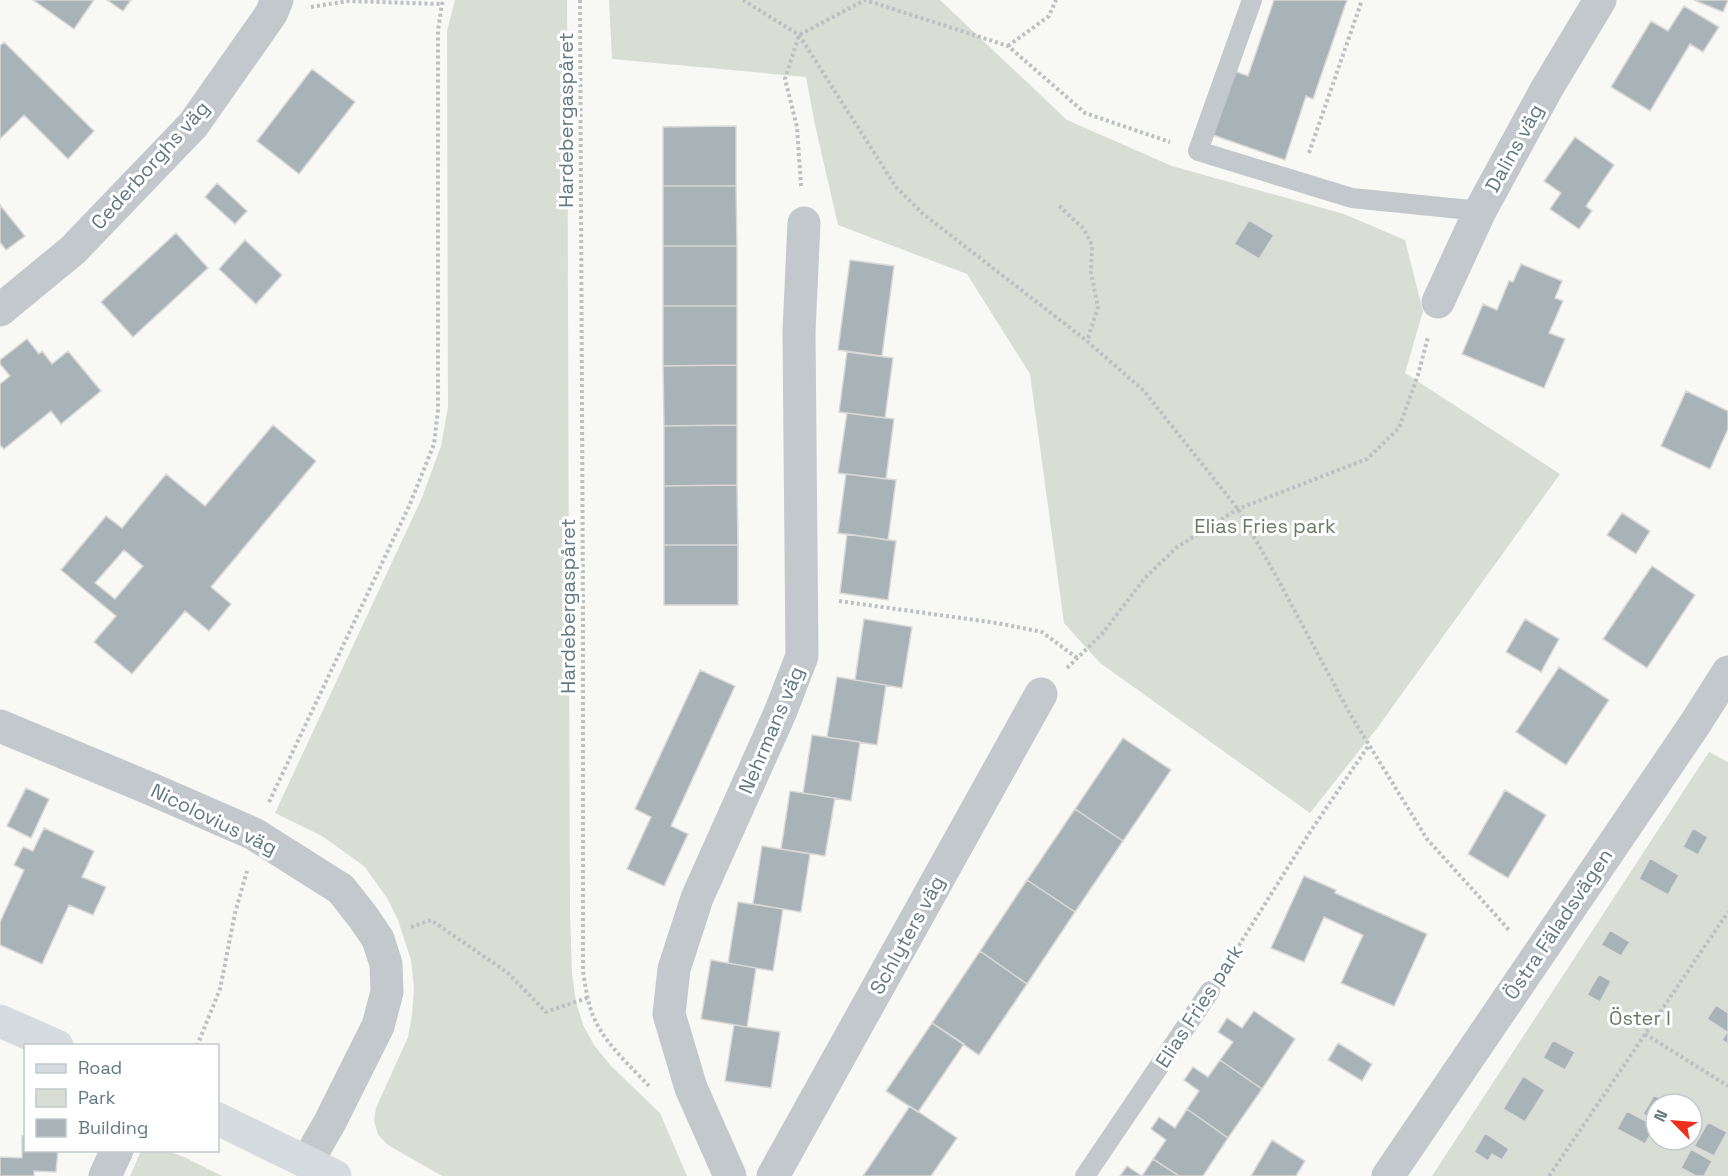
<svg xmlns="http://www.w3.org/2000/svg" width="1728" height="1176" viewBox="0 0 1728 1176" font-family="'Space Grotesk',sans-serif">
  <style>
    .green { fill: #d9ded4; fill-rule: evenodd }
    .building { fill: #a7b3b7; stroke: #dad9d7; stroke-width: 1.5; fill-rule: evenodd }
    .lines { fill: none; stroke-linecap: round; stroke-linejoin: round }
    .path { stroke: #bcc0c2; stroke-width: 4; stroke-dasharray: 3 3; stroke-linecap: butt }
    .lane { stroke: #c2c8cb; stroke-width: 20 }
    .street { stroke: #c2c8cb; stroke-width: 33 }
    .secondary { stroke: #d5dbde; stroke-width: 33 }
    .labels { text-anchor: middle; stroke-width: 6; stroke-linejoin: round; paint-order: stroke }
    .street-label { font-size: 20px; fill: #617982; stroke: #fff }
    .park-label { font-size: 20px; fill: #697a60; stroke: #fff }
  </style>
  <rect width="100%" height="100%" fill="#f8f8f5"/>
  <path class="green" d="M455,0H567L570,914L572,974L576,1002L583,1025L594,1045L611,1066L660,1113L687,1176H442L388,1145L378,1135L374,1121L376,1108L408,1037L412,1015L414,988L411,960L398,920L387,898L364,866L322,836L275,813L421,500L441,446L448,407L447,31Z
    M609,0H940L1067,120L1172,166L1344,214L1405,240L1423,311L1405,373L1560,474L1378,727L1310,813L1100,663L1064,623L1030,374L967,274L838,225L815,125L806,77L612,59Z
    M1709,752L1728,762V1176H1432ZM1656,1104H1692V1140H1656Z
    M141,1151H167L184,1157L222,1176H130Z"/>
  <path class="building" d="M33,0H94L74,29Z
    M107,0H131L123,11Z
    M1274,0H1347L1313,99L1306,96L1285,160L1213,135L1234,71L1248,76Z
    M1694,0H1728L1723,12Z
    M1684,6L1719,27L1703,52L1690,44L1650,111L1611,87L1651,21L1668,31Z
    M4,42L94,131L68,159L24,115L0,139V46Z
    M312,69L355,102L299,174L257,141Z
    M736,126V186H663V127Z
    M1575,137L1614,165L1586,206L1592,211L1579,229L1550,209L1561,193L1544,181Z
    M217,183L247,211L235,224L205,197Z
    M663,186H736L737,246H663Z
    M0,205L25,236L6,250L0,242Z
    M1249,220L1274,235L1259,259L1234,244Z
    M176,233L208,268L133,337L101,302Z
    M245,240L282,275L256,304L219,269Z
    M663,246H737V306H663Z
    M850,260L894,266L882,356L838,350Z
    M1521,264L1562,281L1555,298L1563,301L1549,333L1565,339L1544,388L1462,354L1483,304L1497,310L1509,281L1513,282Z
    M663,306H737V365L663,366Z
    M27,339L39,354L42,351L52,364L68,351L101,391L61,424L51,411L4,449L0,445V384L10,376L0,364V360Z
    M847,352L893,358L885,418L839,412Z
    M737,365V425L664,426L663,366Z
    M1686,391L1728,411V429L1710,469L1661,446Z
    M847,413L894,419L886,479L838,473Z
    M273,425L316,461L211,587L231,604L209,631L185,611L132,674L94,642L116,616L61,570L106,516L122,528L166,474L205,506ZM124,550L143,566L115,599L95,583Z
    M737,425V485L664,486V426Z
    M846,474L896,480L888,540L838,533Z
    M737,485L738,545H664V486Z
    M1622,513L1650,531L1636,554L1607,535Z
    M847,534L896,541L888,600L840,593Z
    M664,545H738V605H664Z
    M1652,566L1695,595L1647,668L1603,639Z
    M864,619L912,627L902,688L855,680Z
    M1525,619L1559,639L1541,672L1506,652Z
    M1559,667L1609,700L1566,765L1516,732Z
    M700,670L735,686L671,826L688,834L664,886L627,869L651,817L635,809Z
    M837,677L886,685L877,745L827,737Z
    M812,735L860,742L851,801L803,793Z
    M1123,738L1171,770L1123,841L1075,809Z
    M26,788L49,799L31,838L7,826Z
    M1505,790L1546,815L1508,878L1468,854Z
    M790,791L835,798L825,856L781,849Z
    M1075,809L1123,841L1075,912L1027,880Z
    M44,828L94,851L82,877L106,887L93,915L69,905L42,964L0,945V922L24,870L14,865L23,847L33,851Z
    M1693,828L1708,837L1698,855L1683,847Z
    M762,846L810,854L801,912L753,904Z
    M1650,858L1679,875L1668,895L1639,879Z
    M1304,876L1336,890L1335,893L1427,934L1394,1006L1341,983L1363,935L1324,917L1304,962L1271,948Z
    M1027,880L1075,912L1027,984L980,951Z
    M738,902L783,909L773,971L728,963Z
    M1610,930L1630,942L1621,956L1601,945Z
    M980,951L1027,984L979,1055L932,1023Z
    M711,960L756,968L747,1027L701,1019Z
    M1599,974L1611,981L1600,1002L1587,995Z
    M1716,1005L1728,1013V1044L1722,1040L1727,1032L1707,1019Z
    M1254,1011L1295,1039L1262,1089L1220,1060L1233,1042L1218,1032L1227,1018L1242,1028Z
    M932,1023L964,1044L918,1112L886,1091Z
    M734,1025L780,1032L771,1088L725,1081Z
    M1553,1040L1575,1052L1565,1070L1543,1058Z
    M1338,1043L1372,1064L1362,1081L1328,1060Z
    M1220,1060L1262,1089L1228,1138L1187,1109L1199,1091L1184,1080L1193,1067L1208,1077Z
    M1523,1076L1545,1090L1525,1122L1503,1109Z
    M1654,1095L1670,1104H1656V1121L1643,1114Z
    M910,1106L957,1138L931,1176H863Z
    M1187,1109L1228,1138L1203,1176H1179L1153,1159L1166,1140L1151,1129L1159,1117L1175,1128Z
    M1627,1111L1655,1126L1645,1144L1617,1129Z
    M1708,1122L1727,1132L1714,1156L1694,1146Z
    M1485,1133L1509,1149L1502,1160L1492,1154L1488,1161L1474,1152Z
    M22,1136H26V1150H58L56,1172L34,1171V1176H0V1157L22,1158Z
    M1272,1140L1305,1161L1296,1176H1251Z
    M1691,1149L1712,1161L1704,1176H1696L1681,1168Z
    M1153,1159L1179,1176H1142Z
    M1127,1166L1142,1176H1120Z"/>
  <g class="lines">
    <path class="path" d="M580,0L583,614V972C586,989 588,1007 596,1022C606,1044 633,1069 650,1087
      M743,0L799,35L896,187L922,213L1087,341L1144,391L1238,509L1275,574L1350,714L1427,839L1510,931
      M311,7L348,1L442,4
      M1008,46L1049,16L1056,0
      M1309,153L1362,0
      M801,186L797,127L785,79L799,35L865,0L1008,46L1085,113L1170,142
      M1059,206L1084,229L1092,245L1091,272L1098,307L1087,341
      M839,601L997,623L1042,632L1077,658
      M1067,668L1102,634L1145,578L1177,547L1238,509L1367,459L1399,428L1418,375L1428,337
      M269,802L410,504L434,444L438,410V30L442,4L444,0
      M411,927L431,920L508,973L546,1012L587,998
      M1226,966L1310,832L1369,745
      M1645,1034L1728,1086
      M197,1046L220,989L235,913L247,871
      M1549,1176L1728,912"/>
    <path class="lane" d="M1252,0L1198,151L1352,198L1480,211
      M1085,1176L1210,991"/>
    <path class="street" d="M1438,302L1480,211L1546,90L1600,0
      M0,310L73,250L193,125L271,14L277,0
      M0,726L151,789L254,834L341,889L363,917L378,939L386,964L387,992L378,1026L330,1122L307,1162
      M105,1176L117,1150
      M730,1176L691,1088L669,1014L674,969L697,898L780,713L802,656L799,332L804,223
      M773,1176L1041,694
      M1388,1176L1695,724L1728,672"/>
    <path class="secondary" d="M0,1021L57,1046
      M218,1119L335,1176"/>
  </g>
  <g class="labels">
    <g class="street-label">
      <text transform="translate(566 120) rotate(-90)" y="7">Hardebergaspåret</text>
      <text transform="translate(1514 148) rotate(-61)" y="7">Dalins väg</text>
      <text transform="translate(150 165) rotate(-48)" y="7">Cederborghs väg</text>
      <text transform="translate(568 606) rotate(-90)" y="7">Hardebergaspåret</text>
      <text transform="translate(771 730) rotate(-67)" y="7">Nehrmans väg</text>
      <text transform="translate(214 819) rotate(26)" y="7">Nicolovius väg</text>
      <text transform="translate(1558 924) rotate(-56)" y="7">Östra Fäladsvägen</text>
      <text transform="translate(907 935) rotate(-61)" y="7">Schlyters väg</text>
      <text transform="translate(1199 1006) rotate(-57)" y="7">Elias Fries park</text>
    </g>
    <g class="park-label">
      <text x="1265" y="533">Elias Fries park</text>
      <text x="1640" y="1025">Öster I</text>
    </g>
  </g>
  <rect x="24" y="1044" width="195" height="108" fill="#ffffff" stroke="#c0c9cd" stroke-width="1.5"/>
  <rect x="36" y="1064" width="30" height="9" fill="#d5dbde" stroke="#c0c9cd" stroke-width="1.5"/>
  <text x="78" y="1074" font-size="18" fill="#617982">Road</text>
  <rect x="36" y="1089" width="30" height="18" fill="#d9ded4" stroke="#c0c9cd" stroke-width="1.5"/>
  <text x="78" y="1104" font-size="18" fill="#617982">Park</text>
  <rect x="36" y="1119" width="30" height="18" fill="#a7b3b7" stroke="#c0c9cd" stroke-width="1.5"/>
  <text x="78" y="1134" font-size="18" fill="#617982">Building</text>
  <g transform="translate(1674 1122) rotate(295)"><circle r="28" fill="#ffffff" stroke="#c0c9cd" stroke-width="1.5"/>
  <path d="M0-4.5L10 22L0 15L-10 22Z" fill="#ee2e1f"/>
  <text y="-9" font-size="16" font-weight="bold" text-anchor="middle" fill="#617982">N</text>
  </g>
</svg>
